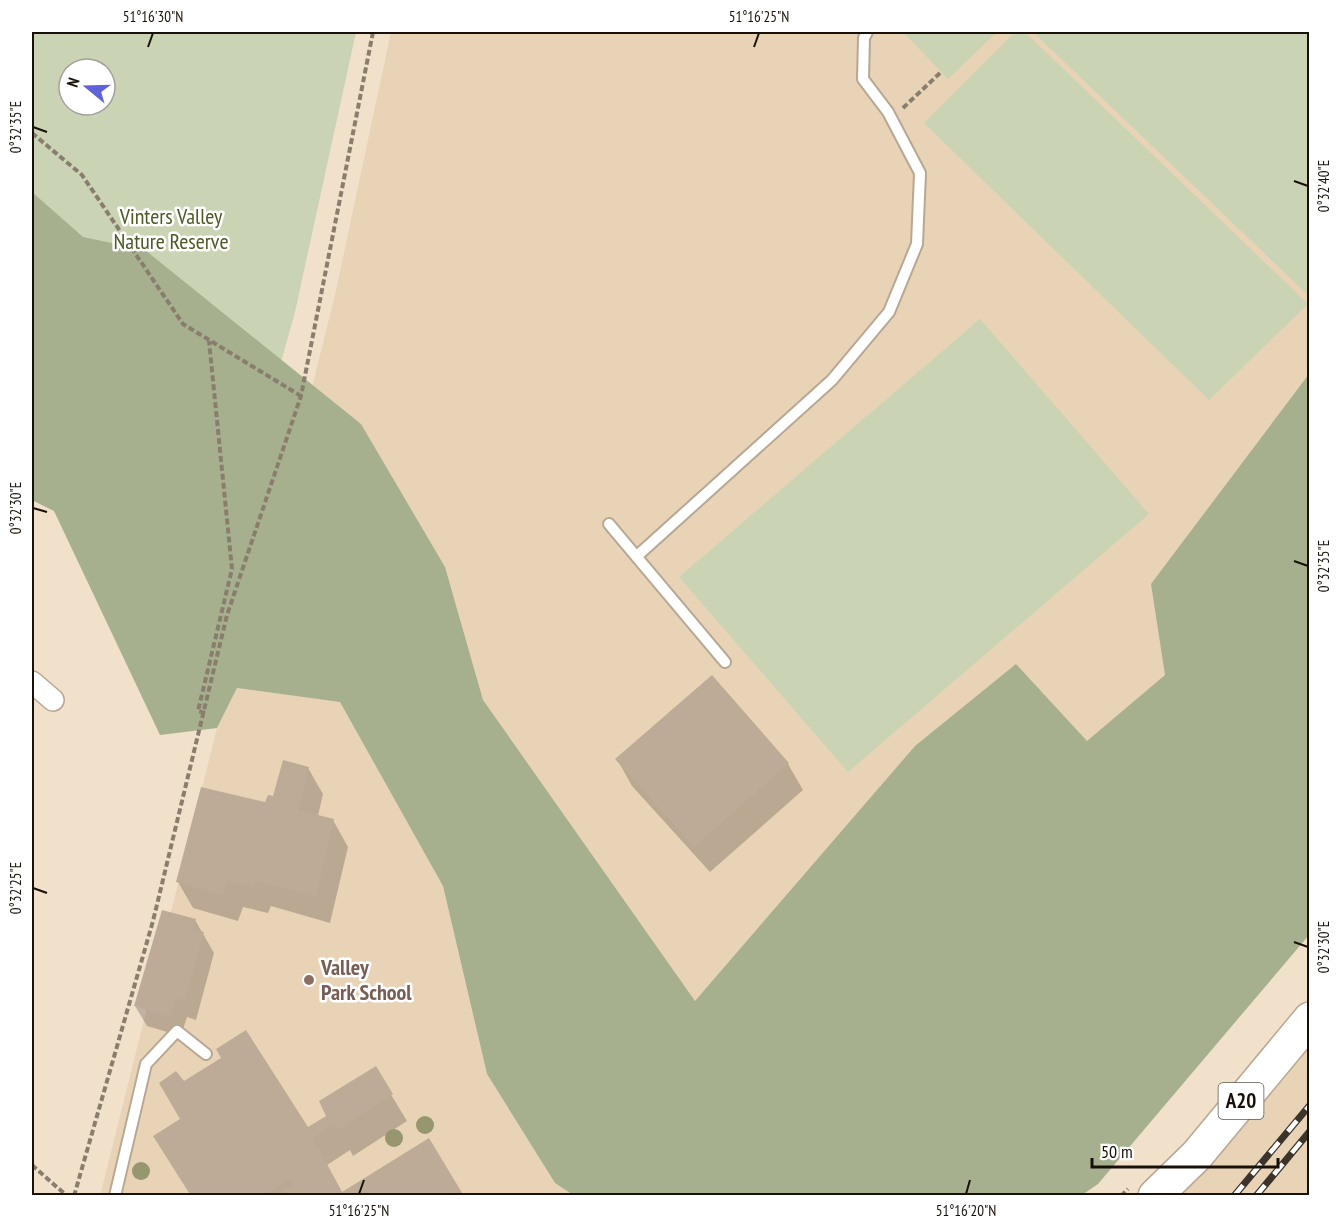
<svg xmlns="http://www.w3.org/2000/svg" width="1341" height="1227" viewBox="0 0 1341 1227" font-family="'PT Sans Narrow',sans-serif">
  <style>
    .built { fill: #e9d3b7 }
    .green { fill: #cad3b4; fill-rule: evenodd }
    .forest { fill: #a6b08f }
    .shadow { fill: #0003 }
    .building { fill: #beab97 }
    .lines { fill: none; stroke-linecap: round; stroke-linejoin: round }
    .service-casing { stroke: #b8a792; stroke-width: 14 }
    .minor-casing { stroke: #b8a792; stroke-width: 24 }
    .primary-casing { stroke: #b8a792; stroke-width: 36 }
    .path { stroke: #897e6e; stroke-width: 4; stroke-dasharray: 6 3; stroke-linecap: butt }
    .service { stroke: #fff; stroke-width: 10 }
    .minor { stroke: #fff; stroke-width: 21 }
    .primary { stroke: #fff; stroke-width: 33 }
    .rail-casing { stroke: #3c342a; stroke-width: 7 }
    .rail { stroke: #fff; stroke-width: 4.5; stroke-dasharray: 14; stroke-linecap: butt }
    .tree { fill: #96966f }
    .ticks { fill: none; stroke: #171109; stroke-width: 2 }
    .education-dot { fill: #8d6e63; stroke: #fff; stroke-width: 2 }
    .labels { text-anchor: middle; stroke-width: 5; stroke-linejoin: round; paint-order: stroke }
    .shield { fill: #fff; stroke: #5d5853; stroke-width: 1.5 }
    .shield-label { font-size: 21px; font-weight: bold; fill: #171109 }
    .park-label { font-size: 22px; fill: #4c5925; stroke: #fff }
    .education-label { font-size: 22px; font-weight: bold; fill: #785e54; stroke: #fff; text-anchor: start }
    .neatline { fill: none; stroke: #171109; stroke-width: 2 }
    .ticks-label { font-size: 15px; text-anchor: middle; fill: #171109 }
  </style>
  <rect width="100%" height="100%" fill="#f1e0ca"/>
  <path class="built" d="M391,32H1309V873L687,1195L345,708L443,886L487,1074L555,1183L573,1195L100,1196L217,728L237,688L335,295Z
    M1309,1046V1195H1170Z"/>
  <path class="green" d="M32,32H356L295,312L185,706L54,511L32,500ZM69,69H105V105H69Z
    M903,32H997L948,79Z
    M1015,32H1025L1308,304L1209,400L924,123Z
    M1033,32H1309V296Z
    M980,319L1149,514L848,772L679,577Z"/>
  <path class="forest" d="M32,192L83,237L145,250L361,424L445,567L483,700L695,1001L915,746L1016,664L1087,741L1165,675L1151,584L1309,374V935L1098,1184L1082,1195H573L555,1183L487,1074L443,886L340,702L237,688L217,728L160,735L54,511L32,500Z"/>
  <path class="shadow" d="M712,678L788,764L803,790L710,872L632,786L617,759Z
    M308,768L323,794L318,816L333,820L348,847L330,923L271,906L268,913L243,907L238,921L193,908L178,882Z
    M195,920L214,953L196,1020L187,1017L181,1036L147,1026L135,1006Z
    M375,1068L407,1121L353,1156L350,1150L327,1165L343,1194L463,1196H191L182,1119L184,1083L307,1129L328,1116Z"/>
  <path class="building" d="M712,675L789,763L694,847L615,759Z
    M283,760L309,767L298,810L334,819L316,897L256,881L254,888L228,881L223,895L176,882L201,787L265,802L268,795L273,796Z
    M162,910L196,919L193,930L204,932L185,1001L176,998L170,1017L134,1006Z
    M246,1030L308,1127L326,1116L319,1101L376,1066L393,1094L337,1130L334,1124L313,1138L342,1192L429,1138L464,1196H278L293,1184L289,1179L263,1196H191L153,1136L180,1119L159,1083L176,1071L184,1081L221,1058L216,1049Z"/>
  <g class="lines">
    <defs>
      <path id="service" d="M609,524L725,662
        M637,556L832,380L889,312L917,244L920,173L888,112L863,79L864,38L867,32
        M115,1196L146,1064L177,1031L206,1054"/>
      <path id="minor" d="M32,682L53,700"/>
      <path id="primary" d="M1155,1196L1197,1155L1310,1019"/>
    </defs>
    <use href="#service" class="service-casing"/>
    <use href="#minor" class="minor-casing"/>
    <use href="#primary" class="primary-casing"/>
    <path class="path" d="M903,108L941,72
      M32,133L82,175L183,324L301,396
      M205,713L198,711L232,569L209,341
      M32,1165L67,1196
      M74,1196L153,921L227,615L301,396L373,32
      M1121,1196L1128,1189"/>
    <use href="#service" class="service"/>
    <use href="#minor" class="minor"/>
    <use href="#primary" class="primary"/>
    <defs>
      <path id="rail" d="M1234,1196L1310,1105
        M1256,1196L1310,1131"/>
    </defs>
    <use href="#rail" class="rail-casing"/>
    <use href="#rail" class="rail"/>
  </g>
  <g class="tree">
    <circle cx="425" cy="1125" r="9"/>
    <circle cx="394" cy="1138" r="9"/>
    <circle cx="141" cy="1171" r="9"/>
  </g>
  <path class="ticks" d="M148,47L153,33M754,47L759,33M33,127L47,132M1294,181L1308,186M33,508L47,512M1294,561L1308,566M33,888L47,893M1294,942L1308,947M359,1194L364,1180M966,1194L970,1180"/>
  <circle class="education-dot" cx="309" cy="980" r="6"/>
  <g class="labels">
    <rect class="shield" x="1218.5" y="1083" width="45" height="36" rx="4.5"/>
    <g class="shield-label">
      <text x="1241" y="1108">A20</text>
    </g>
    <g class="park-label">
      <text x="171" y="224">Vinters Valley<tspan x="171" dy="25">Nature Reserve</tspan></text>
    </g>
    <g class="education-label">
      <text x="321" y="975">Valley<tspan x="321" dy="25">Park School</tspan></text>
    </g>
  </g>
  <rect width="1341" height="1227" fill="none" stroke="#ffffff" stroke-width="66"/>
  <g transform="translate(87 87) rotate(289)"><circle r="28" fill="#ffffff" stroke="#a2a09d" stroke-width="1.5"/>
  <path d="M0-4.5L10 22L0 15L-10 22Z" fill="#6062da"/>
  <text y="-9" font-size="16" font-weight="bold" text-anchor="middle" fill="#171109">N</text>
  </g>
  <path d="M1092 1158v9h186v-9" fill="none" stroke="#171109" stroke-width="3"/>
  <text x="1101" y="1158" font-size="18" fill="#171109" stroke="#ffffff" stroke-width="4.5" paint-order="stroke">50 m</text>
  <rect x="33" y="33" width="1275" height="1161" class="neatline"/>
  <g class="ticks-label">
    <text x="153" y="22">51°16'30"N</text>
    <text x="759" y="22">51°16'25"N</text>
    <text transform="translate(16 127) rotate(-90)" y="5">0°32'35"E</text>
    <text transform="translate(1324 186) rotate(-90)" y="5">0°32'40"E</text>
    <text transform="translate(16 508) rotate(-90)" y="5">0°32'30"E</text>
    <text transform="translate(1324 566) rotate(-90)" y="5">0°32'35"E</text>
    <text transform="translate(16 888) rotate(-90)" y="5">0°32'25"E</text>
    <text transform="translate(1324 947) rotate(-90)" y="5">0°32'30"E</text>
    <text x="359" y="1216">51°16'25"N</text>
    <text x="966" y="1216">51°16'20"N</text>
  </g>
</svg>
